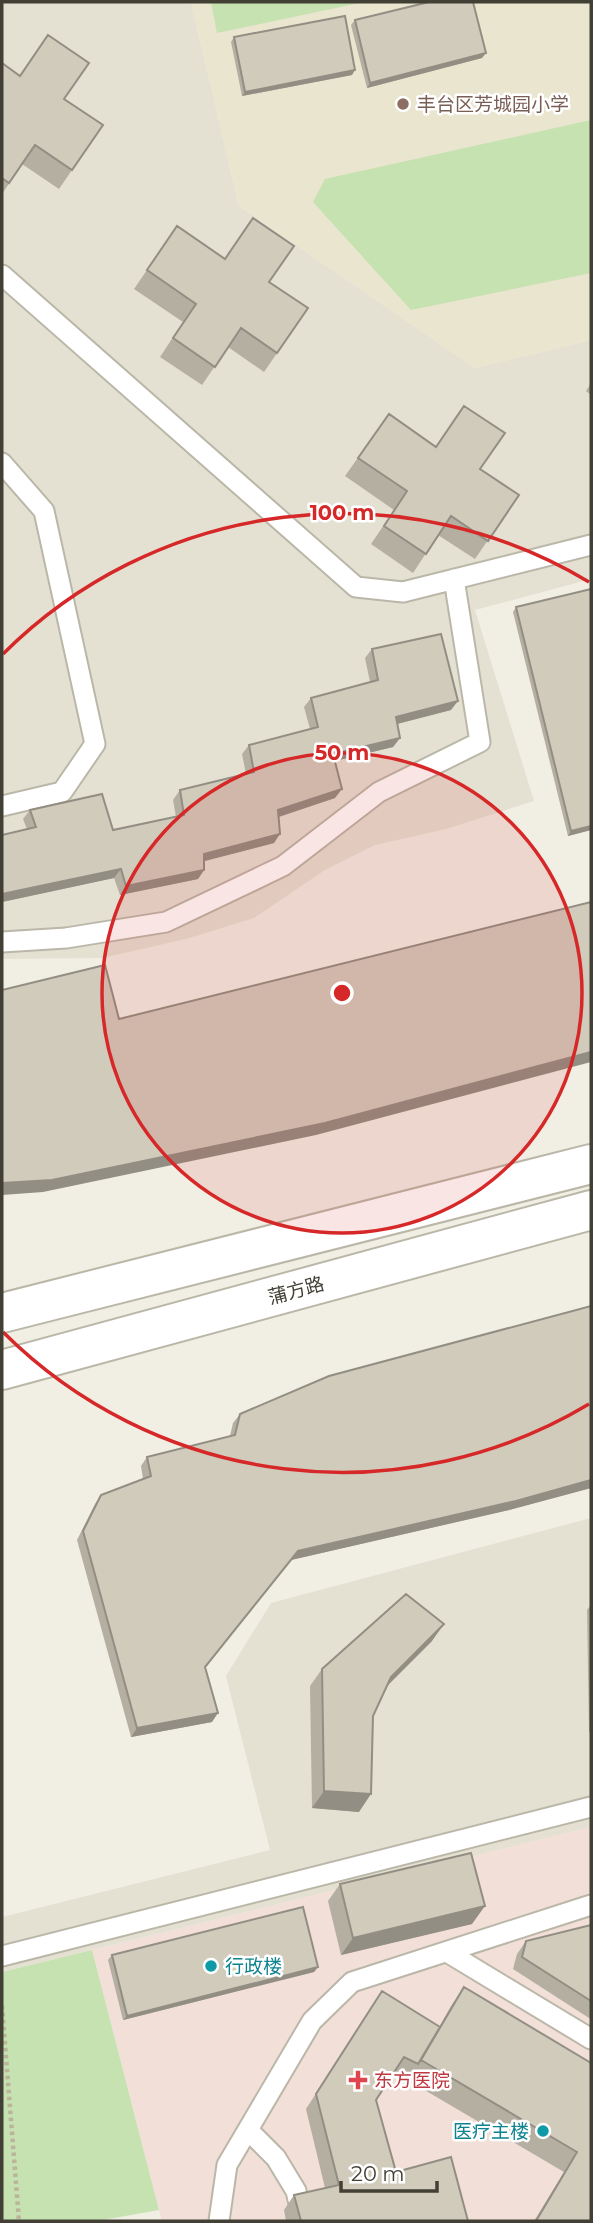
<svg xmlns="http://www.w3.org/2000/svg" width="593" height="2223" viewBox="0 0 593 2223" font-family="Montserrat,'Noto Sans SC',sans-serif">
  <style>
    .residential { fill: #e4e1d3 }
    .education { fill: #e9e5cf }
    .medical { fill: #f1dfd8 }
    .park { fill: #c5e2b0 }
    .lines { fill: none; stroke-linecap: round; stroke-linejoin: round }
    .service-casing { stroke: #bbb7a8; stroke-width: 23 }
    .tertiary-casing { stroke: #bbb7a8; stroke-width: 42 }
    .path { stroke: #bcb49a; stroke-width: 4.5; stroke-dasharray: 3.5 3.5; stroke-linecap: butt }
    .service { stroke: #fff; stroke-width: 19 }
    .tertiary { stroke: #fff; stroke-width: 38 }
    .wall { fill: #b4afa1 }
    .shaded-wall { fill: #928e83 }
    .building { fill: #d1cbbb; stroke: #928e83; stroke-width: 2 }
    .ring { fill: none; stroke: #d62828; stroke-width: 3.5 }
    .education-dot { fill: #8d6e63; stroke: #fff; stroke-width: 2.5 }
    .culture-dot { fill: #0f9aa8; stroke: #fff; stroke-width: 2.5 }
    .health-dot { fill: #e0444e; stroke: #fff; stroke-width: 2.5 }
    .labels { text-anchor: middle; stroke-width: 5; stroke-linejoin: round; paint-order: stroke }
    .education-label { font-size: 19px; fill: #785e54; stroke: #fff; text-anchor: start }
    .street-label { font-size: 19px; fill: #423f35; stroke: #fff }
    .culture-label { font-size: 19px; fill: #0d838f; stroke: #fff; text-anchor: start }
    .health-label { font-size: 19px; fill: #be3a42; stroke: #fff; text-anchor: start }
    .centre { fill: #d62828; stroke: #fff; stroke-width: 3.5 }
    .ring-label { font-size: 21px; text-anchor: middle; font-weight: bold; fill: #d62828; stroke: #fff; stroke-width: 5; stroke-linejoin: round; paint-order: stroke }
  </style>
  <rect width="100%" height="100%" fill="#f1eee4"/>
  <path class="residential" d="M2,2H191L239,206L475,368L591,340V579L475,610L534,801L446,829L375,845L325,870L254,918L186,939L102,958L2,959Z
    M591,1518V1827L2,1972V1917L270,1850L226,1676L271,1603Z"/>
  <path class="education" d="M191,2H591V340L475,368L239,206Z"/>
  <path class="medical" d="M591,1827V2221H162L92,1950Z"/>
  <path class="park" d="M211,2H364L217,33Z
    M591,120V273L411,310L313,202L325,179Z
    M92,1950L159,2210L97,2221H2V1972Z"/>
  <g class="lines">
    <defs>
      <path id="service" d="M2,275L356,587L403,592L591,545
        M2,463L44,511L95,744L62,792L2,806
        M2,942L66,938L166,922L283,866L379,792L480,742L454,579
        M447,1952L591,2039
        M2,1956L591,1807
        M248,2130L276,2158L296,2191L303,2221
        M219,2221L227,2165L312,2021L352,1982L591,1905"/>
      <path id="tertiary" d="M2,1313L591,1164
        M2,1370L591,1210"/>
    </defs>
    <use href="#service" class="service-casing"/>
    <use href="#tertiary" class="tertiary-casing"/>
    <path class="path" d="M2,2006L19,2221"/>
    <use href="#service" class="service"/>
    <use href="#tertiary" class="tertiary"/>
  </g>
  <path class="wall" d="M355,20L482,58L367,88L351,25Z
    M234,37L352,75L242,96L231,42Z
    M2,63L20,76L64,99L103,125L59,189L22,164L2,194Z
    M177,226L225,259L269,282L308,308L264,372L228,347L202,385L160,357L183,322L134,289Z
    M591,383V395L586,391Z
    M389,414L436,446L480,469L519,495L475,559L438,535L413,573L371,544L394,510L345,476Z
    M516,607L591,830L568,836L513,612Z
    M372,649L451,710L397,724L400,738L393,747L335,761V798L279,817L274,843L204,861V870L198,879L120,895L114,878L2,902V835L27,829L23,819L30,810L113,830L176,817L173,800L180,790L246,774L242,754L249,745L310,729L304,707L311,698L370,682L365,658Z
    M591,1306V1488L509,1510L291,1560L205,1668L212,1722L131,1737L77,1540L95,1504L101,1495L143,1479L141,1466L147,1457L230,1436L233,1423L240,1414Z
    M591,1605V1733L589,1732L587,1610Z
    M432,1641L386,1687L373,1716L359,1812L312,1808L310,1686L322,1669Z
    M340,1884L472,1924L341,1955L328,1901Z
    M591,1925V2017L589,2018L513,1969L517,1954L526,1941Z
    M112,1955L318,1967L314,1972L123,2020L108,1960Z
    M464,1987L591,2063V2221H534L564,2172L394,2072L376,2100L396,2172L467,2221H286L284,2210L294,2195L325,2188L306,2109L382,1991L439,2027L451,2006Z"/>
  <path class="shaded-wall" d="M486,53L482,58L367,88L370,83Z
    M355,70L352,75L242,96L245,92Z
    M458,701L451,710L389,726L396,717Z
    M400,738L393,747L326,763L333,754Z
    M342,789L335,798L272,819L278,810Z
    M591,826V830L568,836L571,831Z
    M280,834L274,843L197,863L204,854Z
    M121,869L114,878L2,902V894Z
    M204,870L198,879L120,895L126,886Z
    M591,1052V1062L316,1135L43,1192L2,1195V1183Z
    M591,1480V1488L509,1510L291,1560L199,1676L298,1551Z
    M444,1624L432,1641L379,1694L391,1677Z
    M218,1713L212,1722L131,1737L137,1728Z
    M324,1791L371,1794L359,1812L312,1808Z
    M485,1906L472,1924L341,1955L353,1938Z
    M318,1967L314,1972L123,2020L127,2016Z"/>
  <path class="building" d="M429,2H473L486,53L370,83L355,20Z
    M345,16L355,70L245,92L234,37Z
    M48,35L89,63L64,99L103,125L72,170L35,145L9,183L2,178V63L20,76Z
    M253,218L294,246L269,282L308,308L277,353L241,328L215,367L173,338L196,304L147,270L177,226L225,259Z
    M464,406L505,433L480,469L519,495L488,541L451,516L426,554L384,526L407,491L358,458L389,414L436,447Z
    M591,589V826L571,831L516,607Z
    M441,634L458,701L396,717L400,738L333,754L342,789L278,810L280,834L204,854V870L126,886L121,869L2,894V835L36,827L30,810L102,794L113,830L184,815L180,790L254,772L249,745L318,727L311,698L378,680L372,649Z
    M591,902V1052L325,1123L52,1180L2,1183V990L105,965L119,1019Z
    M591,1306V1480L516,1501L298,1551L205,1667L218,1713L137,1728L83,1531L101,1495L151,1476L147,1457L235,1435L240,1414L329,1376Z
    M406,1594L444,1624L391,1677L373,1716L371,1794L324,1791L322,1669Z
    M471,1853L485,1906L353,1938L340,1884Z
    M303,1907L318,1967L127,2016L112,1955Z
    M591,1925V2001L522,1957L526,1941Z
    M464,1987L591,2063V2221H536L577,2152L421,2060Z
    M382,1991L440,2027L418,2064L404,2057L376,2100L396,2172L451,2157L468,2221H301L294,2195L339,2185L316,2094Z"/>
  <circle cx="342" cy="993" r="240" fill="#d62828" fill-opacity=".12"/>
  <g class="ring">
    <circle cx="342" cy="993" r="240"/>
    <path d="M589 1404A480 480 0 0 1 3 1332M3 654A480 480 0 0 1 589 582"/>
  </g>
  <circle class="education-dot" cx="403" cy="104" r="7"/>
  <g class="culture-dot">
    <circle cx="211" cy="1966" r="7"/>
    <circle cx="543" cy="2131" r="7"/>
  </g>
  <path class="health-dot" d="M354.5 2069.5h7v7h7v7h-7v7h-7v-7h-7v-7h7z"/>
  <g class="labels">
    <g class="education-label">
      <text x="417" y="111">丰台区芳城园小学</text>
    </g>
    <g class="street-label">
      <text transform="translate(296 1290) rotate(-15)" y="7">蒲方路</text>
    </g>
    <g class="culture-label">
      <text x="225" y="1973">行政楼</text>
      <text x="529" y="2138" text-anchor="end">医疗主楼</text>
    </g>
    <g class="health-label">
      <text x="374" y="2087">东方医院</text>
    </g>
  </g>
  <circle cx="342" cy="993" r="10" class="centre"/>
  <g class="ring-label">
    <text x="342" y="520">100 m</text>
    <text x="342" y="760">50 m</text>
  </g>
  <rect width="593" height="2223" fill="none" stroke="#423f35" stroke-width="7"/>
  <path d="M341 2181v10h96v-10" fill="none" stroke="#423f35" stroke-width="3.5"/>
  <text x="351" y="2181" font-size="21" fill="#423f35" stroke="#ffffff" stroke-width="5" paint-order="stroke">20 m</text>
</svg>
